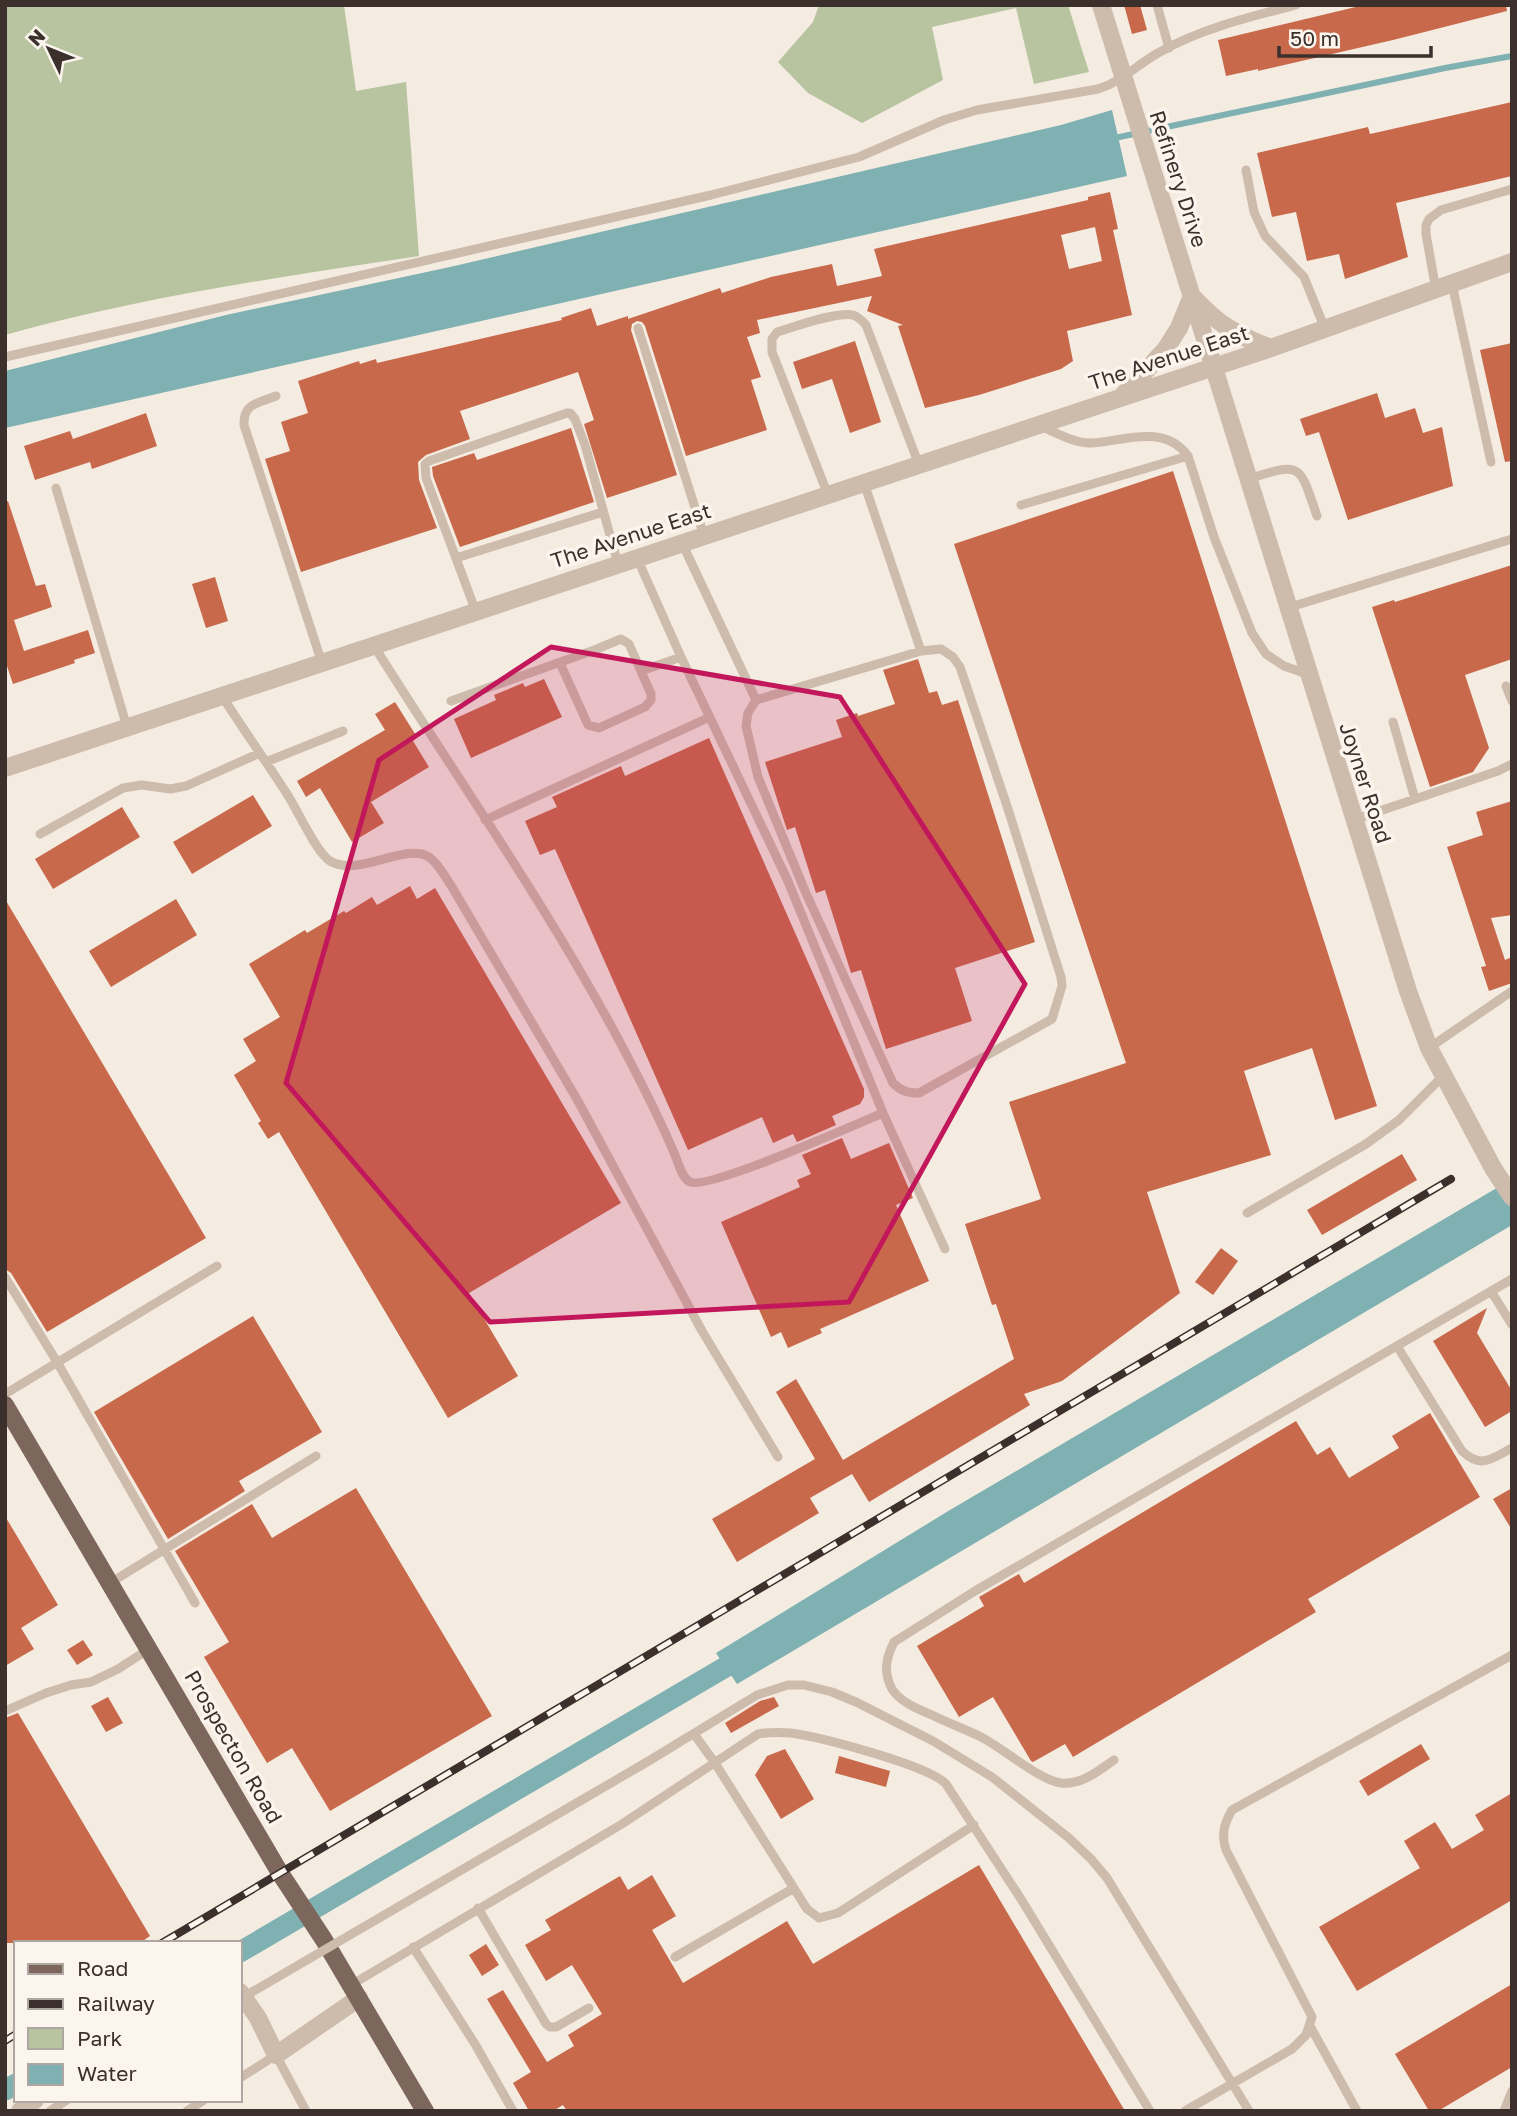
<svg xmlns="http://www.w3.org/2000/svg" width="1517" height="2116" viewBox="0 0 1517 2116" font-family="'Golos Text',sans-serif">
  <style>
    .green { fill: #b8c4a0 }
    .water { fill: #7fb0b2 }
    .lines { fill: none; stroke-linecap: round; stroke-linejoin: round }
    .stream { stroke: #7fb0b2; stroke-width: 6 }
    .canal { stroke: #7fb0b2; stroke-width: 21 }
    .building { fill: #c8694b; fill-rule: evenodd }
    .lane { stroke: #cdbbac; stroke-width: 9 }
    .street { stroke: #cdbbac; stroke-width: 18 }
    .primary { stroke: #7d675c; stroke-width: 18 }
    .rail-casing { stroke: #3b302b; stroke-width: 8 }
    .rail { stroke: #fbf5ee; stroke-width: 5; stroke-dasharray: 16; stroke-linecap: butt }
    .lane-bridge { stroke: #cdbbac; stroke-width: 9 }
    .marked { fill: #c2185b; fill-opacity: 0.2; stroke: #c2185b; stroke-width: 5; stroke-linejoin: round }
    .labels { text-anchor: middle; stroke-width: 7; stroke-linejoin: round; paint-order: stroke }
    .street-label { font-size: 21px; fill: #3b302b; stroke: #fbf5ee }
  </style>
  <rect width="100%" height="100%" fill="#f4ebe1"/>
  <path class="green" d="M5,5H344L356,91L406,82L419,256C280,277 141,297 5,335Z
    M819,5H1068L1089,72L1034,84L1016,8L932,27L943,80L862,123L808,93L778,62L813,22Z"/>
  <path class="water" d="M1112,110L1127,176L5,428V371L226,315L450,267L1061,125Z
    M1512,1179V1225L737,1684L716,1653L950,1510Z"/>
  <g class="lines">
    <path class="stream" d="M1110,139L1445,68L1512,56"/>
    <path class="canal" d="M240,1952L751,1652
      M5,2090L16,2084"/>
  </g>
  <path class="building" d="M1124,5H1140L1147,30L1132,34Z
    M1364,5H1506L1507,11L1393,40L1258,71V69L1226,76L1218,40Z
    M1512,102V176L1396,203L1408,257L1345,279L1339,254L1307,261L1296,212L1272,217L1257,153L1368,127L1370,134Z
    M1110,192L1118,229L1113,230L1132,315L1067,331L1073,361L1061,369L979,395L925,408L898,326L903,325L867,311L872,296L757,320L760,333L747,337L761,377L751,380L767,430L686,456L645,326L642,322L637,321L632,324L631,330L677,475L607,498L584,424L594,420L578,372L460,411L470,439L426,455L418,462L419,480L437,528L301,572L265,459L290,451L281,422L308,413L298,381L359,361L360,364L376,359L377,363L562,320L561,318L591,308L597,326L628,316V319L720,288L722,293L771,277L832,264L837,286L882,276L874,249L1088,200V197ZM1095,227L1102,261L1069,269L1061,235Z
    M855,341L881,422L850,433L832,379L802,389L793,362Z
    M1512,343V461L1505,462L1480,350Z
    M1377,393L1385,418L1415,408L1423,433L1442,427L1453,486L1348,520L1319,432L1306,436L1300,419Z
    M146,413L157,446L92,469L90,462L35,480L24,446L70,431L73,439Z
    M571,428L594,502L460,547L433,476L432,467L474,453L477,460Z
    M1173,471L1377,1106L1335,1120L1312,1048L1244,1071L1271,1155L1147,1192L1180,1293L1062,1381L1024,1394L1030,1405L869,1502L852,1474L810,1498L819,1513L737,1562L712,1519L815,1459L776,1392L796,1379L843,1460L1014,1359L996,1304L992,1305L965,1224L1041,1199L1009,1102L1126,1063L954,544Z
    M8,501L36,586L45,584L52,607L14,620L24,651L88,630L95,653L74,660L75,663L13,684L5,660V502Z
    M1512,565V659L1465,675L1489,748L1473,772L1430,787L1372,607L1394,600L1395,602Z
    M215,577L228,621L206,628L192,584Z
    M918,659L929,693L937,691L942,705L958,700L1035,942L955,968L972,1021L886,1049L861,970L851,973L825,890L816,893L795,827L787,830L765,762L842,737L836,720L857,713L858,716L895,704L883,670Z
    M544,679L562,717L471,758L454,719L496,700L494,695L523,683L525,687Z
    M395,702L417,737L413,741L429,767L371,802L384,823L352,842L320,788L306,797L297,781L385,730L375,714Z
    M709,738L864,1089V1097L860,1104L832,1116L836,1125L797,1142L793,1134L773,1143L762,1117L688,1150L555,849L540,855L525,821L557,807L552,797L621,766L625,776Z
    M253,795L272,826L192,874L173,842Z
    M1512,801V915L1491,918L1505,960L1512,957V983L1489,991L1481,967L1486,966L1447,847L1483,835L1476,812Z
    M122,807L140,837L53,889L35,859Z
    M410,886L417,899L435,888L621,1203L469,1293L518,1376L448,1418L279,1132L268,1139L258,1123L261,1121L234,1075L256,1061L243,1039L280,1017L249,964L305,930L307,933L344,911L346,913L372,897L377,905Z
    M5,899L206,1238L47,1332L11,1273L5,1269Z
    M176,899L197,935L111,987L89,951Z
    M842,1138L851,1159L889,1143L913,1198L896,1205L929,1281L820,1329L822,1333L788,1348L781,1332L771,1337L721,1222L800,1187L797,1180L811,1174L802,1155Z
    M1402,1154L1417,1180L1322,1235L1307,1210Z
    M1221,1248L1238,1261L1213,1295L1195,1282Z
    M1487,1308L1477,1333L1512,1391V1411L1485,1427L1433,1341Z
    M253,1316L322,1432L239,1481L245,1491L168,1539L94,1412Z
    M1430,1413L1480,1497L1308,1599L1316,1612L1073,1757L1065,1744L1033,1762L1031,1761L993,1697L959,1717L917,1646L984,1606L979,1597L1019,1574L1024,1583L1296,1421L1317,1455L1330,1447L1349,1478L1399,1448L1392,1436Z
    M356,1488L492,1716L330,1811L292,1748L267,1763L204,1657L229,1642L175,1551L252,1504L272,1538Z
    M1512,1488V1530L1493,1499Z
    M5,1516L58,1605L21,1628L34,1649L5,1666Z
    M83,1640L93,1655L77,1665L67,1650Z
    M108,1697L123,1723L106,1732L91,1706Z
    M774,1697L779,1706L731,1733L725,1723L760,1701Z
    M18,1713L150,1936L140,1943H5V1718Z
    M1421,1744L1430,1759L1368,1796L1359,1781Z
    M785,1749L814,1799L781,1819L755,1775L767,1756Z
    M839,1756L890,1771L886,1787L835,1773Z
    M1512,1793V1900L1357,1991L1319,1927L1420,1868L1404,1841L1435,1822L1452,1849L1484,1830L1475,1815Z
    M979,1865L1125,2111H567L563,2105L553,2111H529L513,2083L531,2072L487,1999L503,1990L547,2062L574,2046L568,2035L602,2014L572,1965L546,1981L525,1945L551,1930L545,1920L620,1876L628,1890L652,1875L676,1916L652,1930L683,1983L787,1921L813,1964Z
    M486,1944L499,1965L482,1976L469,1955Z
    M1512,1984V2067L1438,2111H1429L1395,2054Z"/>
  <g class="lines">
    <path class="lane" d="M1157,5L1169,48
      M1246,170L1254,212L1265,236L1304,277L1325,329
      M1452,284L1491,462
      M1436,290L1426,234V225L1429,219L1441,210L1512,189
      M638,328L704,536
      M5,357L711,195L859,157L944,120L977,110L1098,89C1121,82 1137,65 1158,53C1200,29 1249,17 1296,5
      M276,396C259,403 243,403 244,425L322,663
      M1040,426C1055,432 1075,444 1092,443C1124,441 1164,423 1188,456L1214,537L1252,633L1266,654L1284,666L1307,674
      M1248,479C1302,462 1299,463 1317,516
      M864,483L921,651
      M56,488L127,727
      M828,495L772,352V339L777,332C794,327 837,311 853,315C859,317 862,321 866,325L919,465
      M1021,505L1188,456
      M682,543L756,700
      M456,558L603,512
      M637,558L681,657L787,879L883,1113L945,1249
      M1287,608L1512,539
      M476,612L426,478L425,464L429,461L567,413H570L575,419L585,445L618,564
      M374,646C457,778 548,907 622,1046C641,1082 659,1117 675,1155C679,1164 681,1177 690,1182C708,1190 857,1124 883,1113
      M941,649L953,657L960,667L1008,809L1061,977L1062,986L1052,1019L919,1093C908,1093 901,1091 893,1083L805,891L758,777L746,726L748,713L756,700L921,651Z
      M641,671L681,657
      M1506,686L1512,701
      M222,696C243,729 266,761 287,794C297,809 316,852 330,861C359,878 405,842 429,857C439,864 445,877 452,887L578,1101L702,1331L778,1457
      M451,701L597,649L621,639L629,644L651,694V700L645,707L599,728L588,725L560,663
      M1393,722L1415,799
      M266,762L343,731
      M485,820L710,717
      M1353,820L1498,771L1512,764
      M40,834L123,788L142,785L170,789L186,786L260,753
      M1429,1048L1512,991
      M1247,1213L1366,1144L1399,1120L1444,1075
      M5,1277L57,1362L195,1603
      M1491,1291L1512,1325
      M1397,1346L1462,1451C1481,1469 1491,1459 1512,1448
      M5,1394L217,1266
      M110,1583L316,1456
      M5,1711L46,1693L71,1685L91,1682L118,1669L149,1649
      M694,1734L715,1763L807,1909L819,1918L838,1913L974,1825
      M1114,1760C1098,1771 1082,1785 1061,1783C1039,1780 1003,1748 981,1737C965,1729 948,1723 932,1715C918,1709 900,1702 892,1689C883,1672 886,1658 894,1642L975,1591L1512,1279
      M580,1801L647,1762L757,1695L788,1685H804L832,1692L856,1702L933,1741L992,1777L1069,1838L1091,1859L1107,1878L1249,2111
      M478,1908L546,2024L550,2027H556L589,2008
      M413,1947L475,2044L513,2111
      M675,1957L794,1888
      M351,1985L622,1824L758,1734C769,1732 779,1732 791,1733C820,1737 928,1765 946,1784L1021,1899L1150,2111
      M1310,2026L1357,2111
      M240,2078L276,2055L306,2111
      M50,2111L67,2100
      M187,2111L204,2100
      M1185,2111L1292,2049L1306,2035L1312,2017L1226,1850C1221,1834 1224,1824 1232,1810L1512,1655
      M1504,2111L1512,2091"/>
    <path class="street" d="M1101,5C1202,334 1303,663 1408,991L1429,1048L1493,1168L1512,1197
      M1124,394L1165,350L1179,328L1192,296C1218,324 1235,335 1271,348
      M5,768L1271,348L1512,262
      M240,1992L258,2018L276,2055L359,1998
      M20,2111L35,2100"/>
    <path class="primary" d="M5,1405L280,1873L324,1940L425,2111"/>
    <defs>
      <path id="rail" d="M162,1943L1451,1179
        M5,2041L16,2034"/>
    </defs>
    <use href="#rail" class="rail-casing"/>
    <use href="#rail" class="rail"/>
    <path class="lane-bridge" d="M240,1999L580,1801"/>
  </g>
  <path class="marked" d="M551,647L840,697L1025,984L849,1302L490,1322L286,1083L379,760Z"/>
  <g class="labels">
    <g class="street-label">
      <text transform="translate(1178 179) rotate(72)" y="7">Refinery Drive</text>
      <text transform="translate(1169 358) rotate(-18)" y="7">The Avenue East</text>
      <text transform="translate(631 536) rotate(-18)" y="7">The Avenue East</text>
      <text transform="translate(1365 783) rotate(72)" y="7">Joyner Road</text>
      <text transform="translate(233 1747) rotate(60)" y="7">Prospecton Road</text>
    </g>
  </g>
  <rect width="1517" height="2116" fill="none" stroke="#3b302b" stroke-width="14"/>
  <rect x="14" y="1941" width="228" height="161" fill="#fbf5ee" stroke="#aea6a0" stroke-width="2"/>
  <rect x="28" y="1964" width="35" height="10" fill="#7d675c" stroke="#aea6a0" stroke-width="2"/>
  <text x="77" y="1976" font-size="21" fill="#3b302b">Road</text>
  <rect x="28" y="1999" width="35" height="10" fill="#3b302b" stroke="#aea6a0" stroke-width="2"/>
  <text x="77" y="2011" font-size="21" fill="#3b302b">Railway</text>
  <rect x="28" y="2028" width="35" height="21" fill="#b8c4a0" stroke="#aea6a0" stroke-width="2"/>
  <text x="77" y="2046" font-size="21" fill="#3b302b">Park</text>
  <rect x="28" y="2064" width="35" height="21" fill="#7fb0b2" stroke="#aea6a0" stroke-width="2"/>
  <text x="77" y="2081" font-size="21" fill="#3b302b">Water</text>
  <g transform="translate(49 49) rotate(313)" stroke="#fbf5ee" stroke-width="5" paint-order="stroke">
  <path d="M0-5L12 26L0 18L-12 26Z" fill="#3b302b"/>
  <text y="-10" font-size="19" font-weight="bold" text-anchor="middle" fill="#3b302b">N</text>
  </g>
  <path d="M1279 46v10h152v-10" fill="none" stroke="#3b302b" stroke-width="3.5"/>
  <text x="1290" y="46" font-size="21" fill="#3b302b" stroke="#fbf5ee" stroke-width="5" paint-order="stroke">50 m</text>
</svg>
